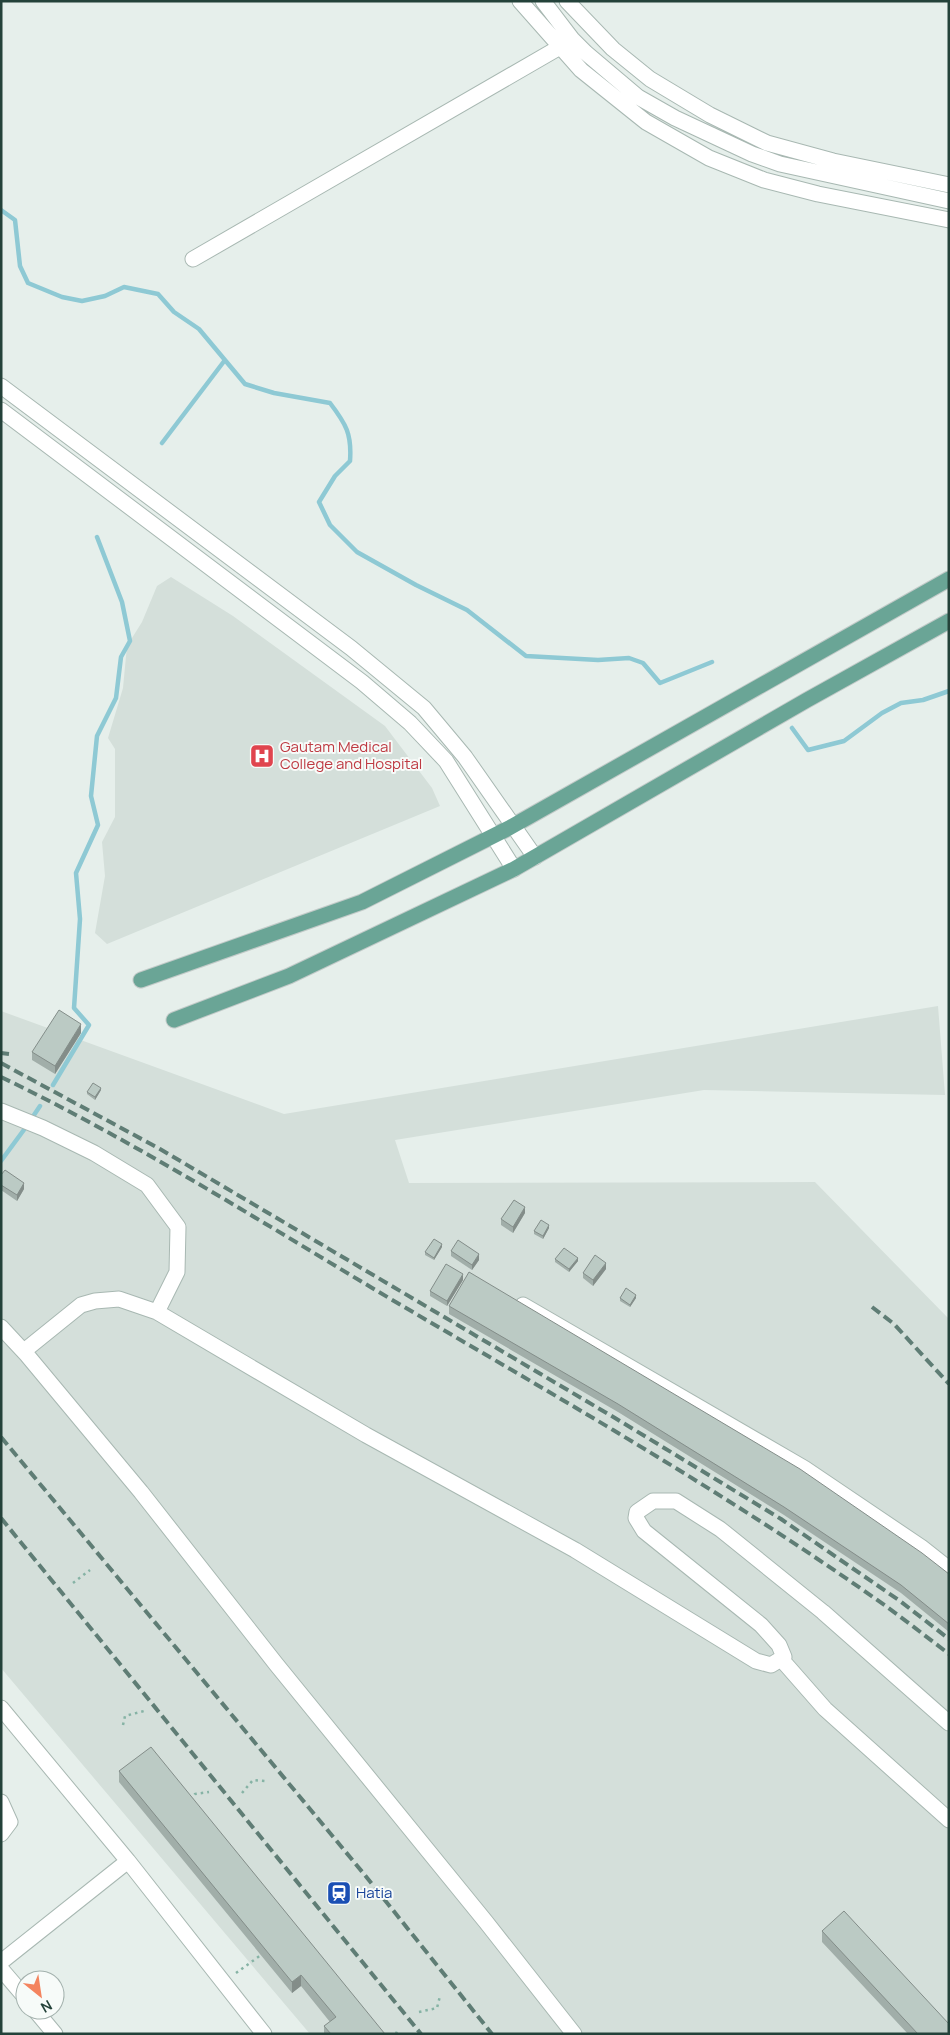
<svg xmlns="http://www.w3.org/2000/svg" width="950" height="2035" viewBox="0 0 950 2035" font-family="Manrope,sans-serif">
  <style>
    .built { fill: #d4dfda }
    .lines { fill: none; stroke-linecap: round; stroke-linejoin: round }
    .stream { stroke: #8ec9d4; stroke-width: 4.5 }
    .minor-casing { stroke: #a8b8b2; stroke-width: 17 }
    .major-casing { stroke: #c2cac8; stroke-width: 17 }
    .path { stroke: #86b3a5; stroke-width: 2.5; stroke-dasharray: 2.5 4; stroke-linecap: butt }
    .minor { stroke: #fff; stroke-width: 15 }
    .major { stroke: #6aa596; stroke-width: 15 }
    .rail { stroke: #5f7d75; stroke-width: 4; stroke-dasharray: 10 5; stroke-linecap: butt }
    .wall { fill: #a1aea9 }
    .shaded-wall { fill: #838d89 }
    .building { fill: #bbcac4; stroke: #838d89 }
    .labels { text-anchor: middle; stroke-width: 4; stroke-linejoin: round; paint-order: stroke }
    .health-label { font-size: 15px; fill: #be3a42; stroke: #f7fbf9; text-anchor: start }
    .transit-label { font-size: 15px; fill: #164399; stroke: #f7fbf9; text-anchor: start }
  </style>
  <rect width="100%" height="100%" fill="#e6efeb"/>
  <path class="built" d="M171,577L233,616L385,726L432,788L440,806L107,944L95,933L105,876L102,842L115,817V749L108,738L123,688L127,646L142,622L157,586Z
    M938,1006L945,1095L704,1090L395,1140L409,1183L815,1182L949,1319V2034H310L1,1668V1011L284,1114Z"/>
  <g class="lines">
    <path class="stream" d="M1,210L15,220L20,266L28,283L62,297L82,301L105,296L124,287L158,294L174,312L199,329L245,384L274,393L330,403C346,424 352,434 350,461L335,476L319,502L330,525L357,552L416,585L467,610L526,656L598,660L629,658L643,663L660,683L712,662
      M162,443L225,360
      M792,728L808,750L844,741L882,713L901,703L923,700L949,691
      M53,1085L89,1025L74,1008L80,919L76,873L98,825L91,796L97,736L116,698L121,657L130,641L122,602L97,537
      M32,1118L40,1106
      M1,1161L26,1127"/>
    <defs>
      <path id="minor" d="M520,1L581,70L646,122L709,158L764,180L818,194L949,220
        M543,1L572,39L586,53L638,97L675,118L752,154L780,164L949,201
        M567,1L613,49L650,79L710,115L767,143L833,161L949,185
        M193,259L560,47
        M1,386L351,648L424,708L465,757L535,857
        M1,410L362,682L410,723L446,761L514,869
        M1,1111L43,1128L94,1153L147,1185L178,1227L177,1272L157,1312
        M523,1305L804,1468L921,1547L949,1569
        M1,1327L27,1355L141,1492L276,1664L486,1922L574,2034
        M24,1351L81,1305L95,1301L119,1299L157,1312L366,1435L575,1550L756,1661L771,1665L784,1657L779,1645L761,1625L644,1531L636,1518L637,1512L653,1501H676L720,1529L823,1612L949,1723
        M782,1660L825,1709L949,1820
        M1,1708L128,1861L264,2034
        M1,1802L10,1822L1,1834
        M1,1962L128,1861
        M1,1969L25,1997
        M35,2010L55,2034"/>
      <path id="major" d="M141,980L362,902L509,828L949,579
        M174,1020L289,976L514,869L807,700L949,621"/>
    </defs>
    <use href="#minor" class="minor-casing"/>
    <use href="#major" class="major-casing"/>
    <path class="path" d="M73,1583L90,1570
      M123,1725L125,1716L144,1711
      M242,1793L253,1780L265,1781
      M191,1800L195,1794L209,1792
      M236,1973L261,1955
      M419,2012L437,2008L440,1996
      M396,2034L398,2028"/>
    <use href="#minor" class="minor"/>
    <use href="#major" class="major"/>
    <path class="rail" d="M1,1053L9,1054
      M1,1063L160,1149L615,1418L781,1519L900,1601L949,1639
      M1,1077C136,1142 261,1222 389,1298C552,1394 718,1488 873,1597C899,1615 924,1635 949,1654
      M872,1307L894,1324L949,1384
      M1,1437L364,1874L492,2034
      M1,1518L421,2034"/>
  </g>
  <path class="wall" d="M81,1033L55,1074L32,1060V1052Z
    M101,1090L95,1100L87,1094V1092Z
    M1,1175L24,1189L17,1201L1,1190Z
    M525,1213L513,1233L501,1225V1219Z
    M549,1228L543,1239L534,1234V1231Z
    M442,1247L434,1260L425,1255V1252Z
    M451,1251L479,1260L472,1270L451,1256Z
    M555,1259L578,1261L569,1272L555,1262Z
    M606,1269L593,1286L583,1278V1273Z
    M463,1280L447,1306L430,1296V1291Z
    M620,1298H636L630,1307L620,1301Z
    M449,1306L949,1574V1632L901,1593L784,1515L618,1412L449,1314Z
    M119,1771L385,2034H324V2026L330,2022L301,1986L292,1993L119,1782Z
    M822,1931L949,2034H908L822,1942Z"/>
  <path class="shaded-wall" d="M81,1024V1033L55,1074V1066Z
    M101,1088V1090L95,1100V1097Z
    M24,1183V1189L17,1201V1195Z
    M525,1207V1213L513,1233V1227Z
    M549,1225V1228L543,1239V1236Z
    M442,1244V1247L434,1260V1258Z
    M479,1254V1260L472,1270V1265Z
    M578,1258V1261L569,1272V1269Z
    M606,1263V1269L593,1286V1280Z
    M463,1274V1280L447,1306V1301Z
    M636,1295V1298L630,1307V1305Z
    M301,1975V1986L292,1993V1982Z"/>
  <path class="building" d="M59,1010L81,1024L55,1066L32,1052Z
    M93,1083L101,1088L95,1097L87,1092Z
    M5,1170L24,1183L17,1195L1,1185V1175Z
    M514,1200L525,1207L513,1227L501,1219Z
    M541,1220L549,1225L543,1236L534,1231Z
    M434,1239L442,1244L434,1258L425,1252Z
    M458,1240L479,1254L472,1265L451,1251Z
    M564,1248L578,1258L569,1269L555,1259Z
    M595,1255L606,1263L593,1280L583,1273Z
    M446,1264L463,1274L447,1301L430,1291Z
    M469,1272L800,1469L922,1553L949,1574V1624L901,1585L784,1507L618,1404L449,1306Z
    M626,1288L636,1295L630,1305L620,1298Z
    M151,1747L385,2034H331L324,2026L336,2017L301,1975L292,1982L119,1771Z
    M844,1911L949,2024V2034H918L822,1931Z"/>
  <defs>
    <symbol id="hospital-square" viewBox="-11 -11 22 22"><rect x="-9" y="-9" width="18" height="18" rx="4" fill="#e0444e" stroke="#f7fbf9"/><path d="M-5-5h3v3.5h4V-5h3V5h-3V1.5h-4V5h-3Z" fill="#fff"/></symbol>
    <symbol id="station-square" viewBox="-11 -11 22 22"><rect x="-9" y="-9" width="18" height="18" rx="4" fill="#1a4fb4" stroke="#f7fbf9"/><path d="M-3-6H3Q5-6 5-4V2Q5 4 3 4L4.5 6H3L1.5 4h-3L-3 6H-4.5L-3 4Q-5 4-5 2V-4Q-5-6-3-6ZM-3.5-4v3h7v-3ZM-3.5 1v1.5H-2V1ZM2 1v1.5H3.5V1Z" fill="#fff"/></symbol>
  </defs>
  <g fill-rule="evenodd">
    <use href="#hospital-square" x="248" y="742" width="28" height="28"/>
    <use href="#station-square" x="325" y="1879" width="28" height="28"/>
  </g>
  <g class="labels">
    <g class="health-label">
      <text x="280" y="752">Gautam Medical<tspan x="280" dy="17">College and Hospital</tspan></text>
    </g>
    <g class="transit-label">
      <text x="356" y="1898">Hatia</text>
    </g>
  </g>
  <rect width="950" height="2035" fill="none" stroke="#24423a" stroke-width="5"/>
  <g transform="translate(40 1995) rotate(150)"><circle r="24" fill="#f7fbf9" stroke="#a3b1ad"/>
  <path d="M0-4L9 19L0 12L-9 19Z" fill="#f4845f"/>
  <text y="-8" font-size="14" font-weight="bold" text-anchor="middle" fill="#24423a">N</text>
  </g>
</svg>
